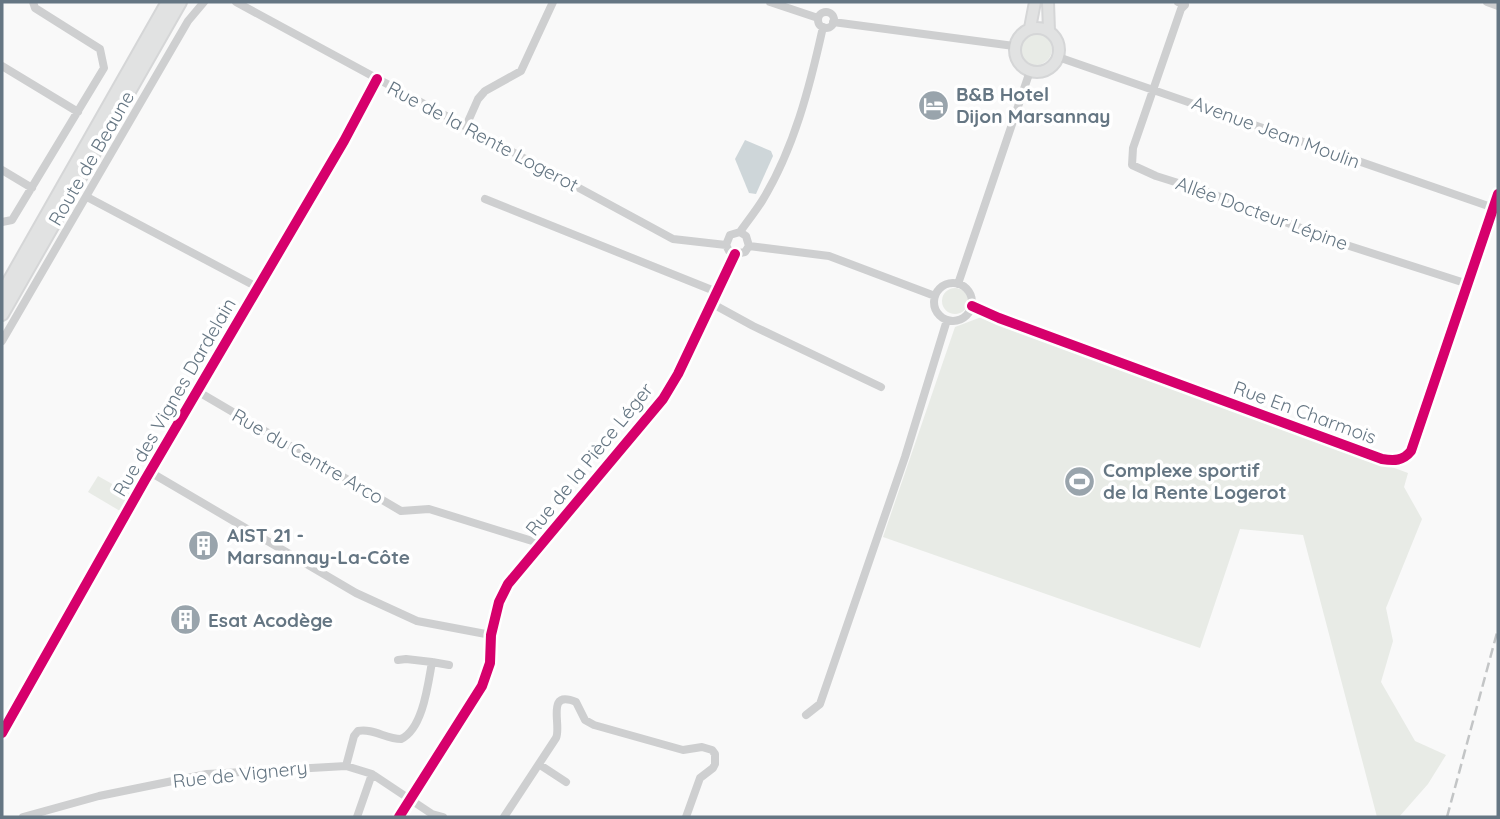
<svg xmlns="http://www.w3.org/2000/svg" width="1500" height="819" viewBox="0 0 1500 819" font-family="Quicksand,sans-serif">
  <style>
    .green { fill: #e8ebe6 }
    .water { fill: #ced6d9 }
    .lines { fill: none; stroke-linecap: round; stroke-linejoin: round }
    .secondary-casing { stroke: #d5d6d7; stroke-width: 14 }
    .primary-casing { stroke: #d5d6d7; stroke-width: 16 }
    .street { stroke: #cecfd0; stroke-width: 8 }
    .secondary { stroke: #e1e2e2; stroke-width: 10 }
    .primary { stroke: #e1e2e2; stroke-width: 12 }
    .rail { stroke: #c3c5c6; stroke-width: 2.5; stroke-dasharray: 10 5; stroke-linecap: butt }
    .cycleway-casing { stroke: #fff; stroke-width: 15 }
    .cycleway { stroke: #d6006c; stroke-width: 10 }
    .labels { text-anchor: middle; stroke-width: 7; stroke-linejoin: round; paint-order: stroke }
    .poi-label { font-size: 19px; font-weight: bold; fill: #657683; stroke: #fff; text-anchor: start }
    .street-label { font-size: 19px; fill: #657683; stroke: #fff }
  </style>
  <rect width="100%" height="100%" fill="#f9f9f9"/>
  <path class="green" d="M1020 49a16 16 0 1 1 32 0a16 16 0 1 1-32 0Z
    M942 301a13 13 0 1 1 26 0a13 13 0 1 1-26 0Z
    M984,316L1408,473L1404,487L1422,519L1386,608L1393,641L1381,682L1415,741L1446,755L1428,784L1399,817H1377L1303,535L1240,529L1200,648L883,537L955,327Z
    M98,476L130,494L120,511L88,492Z"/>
  <path class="water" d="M745,140L771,151L773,156L756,194L749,193L735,159Z"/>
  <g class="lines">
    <defs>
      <path id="secondary" d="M1048,2L1049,31
        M1015 50a22 22 0 1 1 44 0a22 22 0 1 1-44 0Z
        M1030,28L1035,2"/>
      <path id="primary" d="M2,294L168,2
        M2,314L180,2"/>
    </defs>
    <use href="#secondary" class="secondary-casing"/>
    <use href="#primary" class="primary-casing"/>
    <path class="street" d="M236,2L673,239L726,245
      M770,2L818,18
      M1178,2L1185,5L1181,9L1133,148L1132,165L1156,176L1210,193L1337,242L1468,284
      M1487,2L1498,6
      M818 20a8 8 0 1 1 16 0a8 8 0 1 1-16 0Z
      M833,22L1014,46
      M1058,57L1494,208
      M2,66L78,112
      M466,126L478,99L485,91L521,71L553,2
      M2,170L32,188
      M87,197L257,287
      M485,199L717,292
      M2,222L12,220L104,68L100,49L35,8L33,2
      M740,232C747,222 755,212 762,201C794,149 810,86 823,27
      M726,245L730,235L740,232L746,236L749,246
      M726,245L729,251L735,254L745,252L749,246
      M749,246L829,256L935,296
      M934 302a19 19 0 1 1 38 0a19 19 0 1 1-38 0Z
      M958,284L1030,71
      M711,303L753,326L881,387
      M972,306L999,318L1382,459C1394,461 1403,461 1411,451L1498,194
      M2,341L188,21L204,2
      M197,391L401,511L429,509L542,544
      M150,472L356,593L417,621L491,635
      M432,662L449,665
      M806,715L820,704L905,457L947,320
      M2,733L145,480L344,141L377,79
      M540,765L566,782
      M346,766L354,736L358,731C373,728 386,739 401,739C423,729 428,684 432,662L406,659L398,660
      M23,817L99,796L207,774L346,766L372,774L432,814L443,817
      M357,817L372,774
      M399,817L482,686L490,663L491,635L499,602L508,584L663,399L678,374L735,254
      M504,817L556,738C562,726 545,689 576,702L585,720L594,725L683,750L702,747L712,750L715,754V764L713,768L700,778L686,817"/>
    <use href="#secondary" class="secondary"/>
    <use href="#primary" class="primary"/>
    <path class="rail" d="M1447,817L1498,629"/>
    <defs>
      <path id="cycleway" d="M972,306L999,318L1382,459C1394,461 1403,461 1411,451L1498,194
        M2,733L145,480L344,141L377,79
        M399,817L482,686L490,663L491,635L499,602L508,584L663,399L678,374L735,254"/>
    </defs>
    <use href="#cycleway" class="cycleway-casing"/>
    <use href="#cycleway" class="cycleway"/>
  </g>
  <defs>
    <symbol id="hotel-disc" viewBox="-11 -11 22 22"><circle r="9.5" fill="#99a4ac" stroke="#fff"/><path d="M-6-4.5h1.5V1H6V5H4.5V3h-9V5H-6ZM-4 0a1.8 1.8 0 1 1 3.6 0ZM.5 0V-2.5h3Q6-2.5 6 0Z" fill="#fff"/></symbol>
    <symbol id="stadium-disc" viewBox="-11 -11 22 22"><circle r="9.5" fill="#99a4ac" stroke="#fff"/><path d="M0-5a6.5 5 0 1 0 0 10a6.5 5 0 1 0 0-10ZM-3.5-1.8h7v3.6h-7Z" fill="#fff"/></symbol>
    <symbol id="building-disc" viewBox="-11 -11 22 22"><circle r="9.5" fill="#99a4ac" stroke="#fff"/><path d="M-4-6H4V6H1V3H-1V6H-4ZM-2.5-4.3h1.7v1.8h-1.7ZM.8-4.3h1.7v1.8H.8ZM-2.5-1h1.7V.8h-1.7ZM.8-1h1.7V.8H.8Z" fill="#fff"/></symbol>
  </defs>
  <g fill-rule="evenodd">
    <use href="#hotel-disc" x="916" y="88" width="35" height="35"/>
    <use href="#stadium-disc" x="1062" y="464" width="35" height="35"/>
    <use href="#building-disc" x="186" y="528" width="35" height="35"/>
    <use href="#building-disc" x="168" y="602" width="35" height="35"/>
  </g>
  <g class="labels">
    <g class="poi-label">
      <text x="956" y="101">B&amp;B Hotel<tspan x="956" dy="22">Dijon Marsannay</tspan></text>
      <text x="1103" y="477">Complexe sportif<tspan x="1103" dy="22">de la Rente Logerot</tspan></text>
      <text x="227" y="542">AIST 21 -<tspan x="227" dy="22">Marsannay-La-Côte</tspan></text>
      <text x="208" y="627">Esat Acodège</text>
    </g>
    <g class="street-label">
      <text transform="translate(1276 132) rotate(20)" y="7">Avenue Jean Moulin</text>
      <text transform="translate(483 136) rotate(28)" y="7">Rue de la Rente Logerot</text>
      <text transform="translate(91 158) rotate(-60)" y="7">Route de Beaune</text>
      <text transform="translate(1262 213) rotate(20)" y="7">Allée Docteur Lépine</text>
      <text transform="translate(174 397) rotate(-60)" y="7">Rue des Vignes Dardelain</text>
      <text transform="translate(1305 412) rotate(20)" y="7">Rue En Charmois</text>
      <text transform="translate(308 456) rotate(30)" y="7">Rue du Centre Arco</text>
      <text transform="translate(589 459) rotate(-51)" y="7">Rue de la Pièce Léger</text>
      <text transform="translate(240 774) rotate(-6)" y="7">Rue de Vignery</text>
    </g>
  </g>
  <rect width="1500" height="819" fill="none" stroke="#657683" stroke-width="7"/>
</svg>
